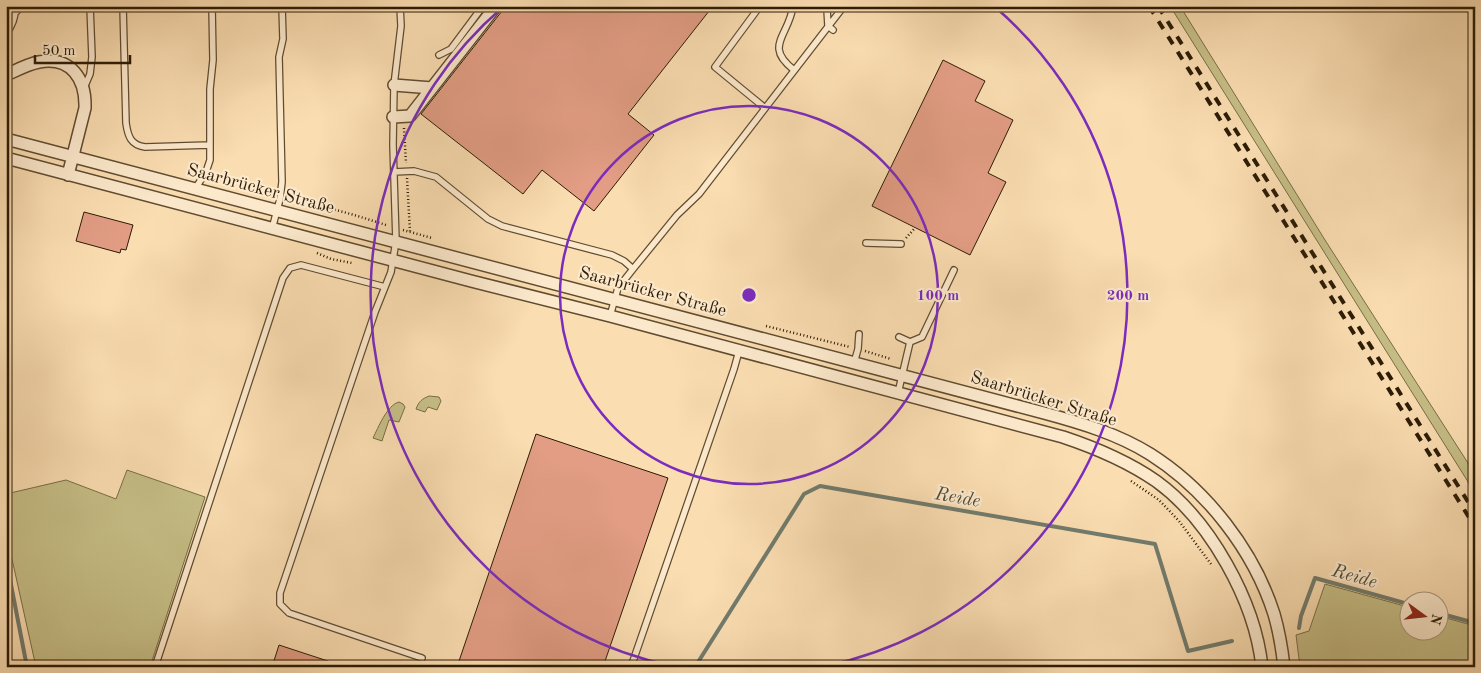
<svg xmlns="http://www.w3.org/2000/svg" width="1481" height="673" viewBox="0 0 1481 673" font-family="'Old Standard TT',serif">
  <style>
    .green { fill: #c6be86; stroke: #796d46 }
    .lines { fill: none; stroke-linecap: round; stroke-linejoin: round }
    .stream { stroke: #717b6d; stroke-width: 4 }
    .building { fill: #e29d84; stroke: #2c1c06 }
    .lane-casing { stroke: #604c31; stroke-width: 8 }
    .street-casing { stroke: #604c31; stroke-width: 14 }
    .path { stroke: #2c1c06; stroke-width: 2.5; stroke-dasharray: 1 2.5; stroke-linecap: butt }
    .lane { stroke: #fce9cc; stroke-width: 5.5 }
    .street { stroke: #fce9cc; stroke-width: 11 }
    .rail { stroke: #2c1c06; stroke-width: 4; stroke-dasharray: 9 9; stroke-linecap: butt }
    .ring { fill: none; stroke: #7b2cbf; stroke-width: 2.5 }
    .labels { text-anchor: middle; stroke-width: 4.5; stroke-linejoin: round; paint-order: stroke }
    .street-label { font-size: 18px; fill: #2c1c06; stroke: #fce9cc }
    .water-label { font-size: 19px; font-style: italic; fill: #4e4c3a; stroke: #fce9cc }
    .centre { fill: #7b2cbf; stroke: #fce9cc; stroke-width: 2.5 }
    .ring-label { font-size: 15px; text-anchor: middle; font-weight: bold; fill: #7b2cbf; stroke: #fce9cc; stroke-width: 4.5; stroke-linejoin: round; paint-order: stroke }
  </style>
  <rect width="100%" height="100%" fill="#faddb1"/>
  <filter id="stains"><feTurbulence type="fractalNoise" baseFrequency=".004" numOctaves="4"/><feColorMatrix values="0 0 0 0 .2 0 0 0 0 .09 0 0 0 0 .02 0 0 0 .5 -.17"/></filter>
  <radialGradient id="worn" r=".72"><stop offset=".6" stop-color="#630" stop-opacity="0"/><stop offset="1" stop-color="#630" stop-opacity=".3"/></radialGradient>
  <path class="green" d="M1170,6H1180L1325,240L1475,474V493Z
    M429,396L439,397L441,401L437,410L428,407L425,412L416,409C419,401 422,399 429,396Z
    M399,402L403,404L405,407L399,422L389,420L382,441L373,438C378,428 387,405 399,402Z
    M127,470L205,497L150,667H36L6,532V494L66,480L116,499Z
    M1325,584L1408,607V630H1438L1439,616L1475,626V667H1300L1296,635L1309,631Z"/>
  <g class="lines">
    <path class="stream" d="M6,559L27,667
      M1438,613L1475,623
      M1299,628L1301,616L1315,578L1408,604
      M695,667L804,494L820,486L1155,544L1188,651L1232,641"/>
  </g>
  <path class="building" d="M503,6H713L628,114L654,135L594,211L542,170L523,194L421,114L502,11Z
    M943,60L985,81L975,101L1013,120L988,173L1006,182L970,255L872,206Z
    M84,212L133,225L126,250L121,249L120,253L76,241Z
    M536,434L668,478L603,667H457Z
    M279,645L340,665L339,667H272Z"/>
  <g class="lines">
    <defs>
      <path id="lane" d="M123,6L126,123C128,137 131,145 145,147L210,145
        M400,6L401,26L394,85L393,145L396,241L391,272L375,312L280,593V604L289,613L422,658
        M760,6L715,67L765,108
        M793,6C789,36 763,46 794,70
        M827,9L828,26L833,30
        M16,12L22,6
        M6,34C12,26 16,16 15,6
        M439,55L451,49L483,6
        M84,88L90,74L92,57L90,6
        M394,172L414,171L436,177L488,219L502,226L612,255L624,261L633,269L618,288L610,316
        M195,189L206,172L210,160V89L213,60L212,6
        M272,229L280,199L282,182L279,57L283,39L282,6
        M866,243L901,244
        M633,269L677,215L699,194L844,6
        M899,337L910,342
        M854,363L858,349L859,334
        M898,393L910,342L922,337L954,270
        M155,667L283,278L290,268L301,265L385,287
        M631,667L734,369L739,351"/>
      <path id="street" d="M6,75C17,70 28,64 39,62C71,56 86,79 85,108L68,175
        M394,85L432,88
        M393,117L410,116L496,6
        M6,139L1044,413C1081,423 1118,434 1150,454C1207,490 1254,551 1274,614C1279,631 1282,649 1284,667
        M6,158L471,281L610,316L1063,437C1096,448 1127,461 1156,481C1210,520 1255,601 1262,667"/>
    </defs>
    <use href="#lane" class="lane-casing"/>
    <use href="#street" class="street-casing"/>
    <path class="path" d="M404,128L406,163
      M407,178L410,232
      M290,201C323,205 355,215 386,225
      M403,230L432,238
      M906,238L915,228
      M317,253L331,259L352,263
      M766,326L850,347
      M865,351L891,359
      M1034,397L1051,401
      M1131,481L1159,500L1179,521L1211,564"/>
    <use href="#lane" class="lane"/>
    <use href="#street" class="street"/>
    <path class="rail" d="M1149,6L1475,527
      M1158,6L1475,513"/>
  </g>
  <g class="ring">
    <circle cx="749" cy="295" r="189"/>
    <path d="M673 666A379 379 0 0 1 503 7M995 7A379 379 0 0 1 825 666"/>
  </g>
  <g class="labels">
    <g class="street-label">
      <text transform="translate(261 188) rotate(15)" y="6">Saarbrücker Straße</text>
      <text transform="translate(653 291) rotate(15)" y="6">Saarbrücker Straße</text>
      <text transform="translate(1044 398) rotate(17)" y="6">Saarbrücker Straße</text>
    </g>
    <g class="water-label">
      <text transform="translate(958 496) rotate(10)" y="7">Reide</text>
      <text transform="translate(1355 575) rotate(16)" y="7">Reide</text>
    </g>
  </g>
  <circle cx="749" cy="295" r="8" class="centre"/>
  <g class="ring-label">
    <text x="938" y="300">100 m</text>
    <text x="1128" y="300">200 m</text>
  </g>
  <rect width="1481" height="673" fill="none" stroke="#faddb1" stroke-width="25"/>
  <rect x="8" y="8" width="1466" height="658" fill="none" stroke="#2c1c06" stroke-width="2.5"/>
  <rect x="12" y="12" width="1456" height="648" fill="none" stroke="#2c1c06"/>
  <g transform="translate(1424 616) rotate(105)"><circle r="24" fill="#fce9cc" stroke="#a9977d"/>
  <path d="M0-4L9 19L0 12L-9 19Z" fill="#8f2418"/>
  <text y="-8" font-size="14" font-weight="bold" text-anchor="middle" fill="#2c1c06">N</text>
  </g>
  <path d="M35 55v8h95v-8" fill="none" stroke="#2c1c06" stroke-width="2.5"/>
  <text x="42" y="55" font-size="15" fill="#2c1c06" stroke="#fce9cc" stroke-width="4" paint-order="stroke">50 m</text>
  <rect width="100%" height="100%" filter="url(#stains)"/>
  <rect width="100%" height="100%" fill="url(#worn)"/>
</svg>
